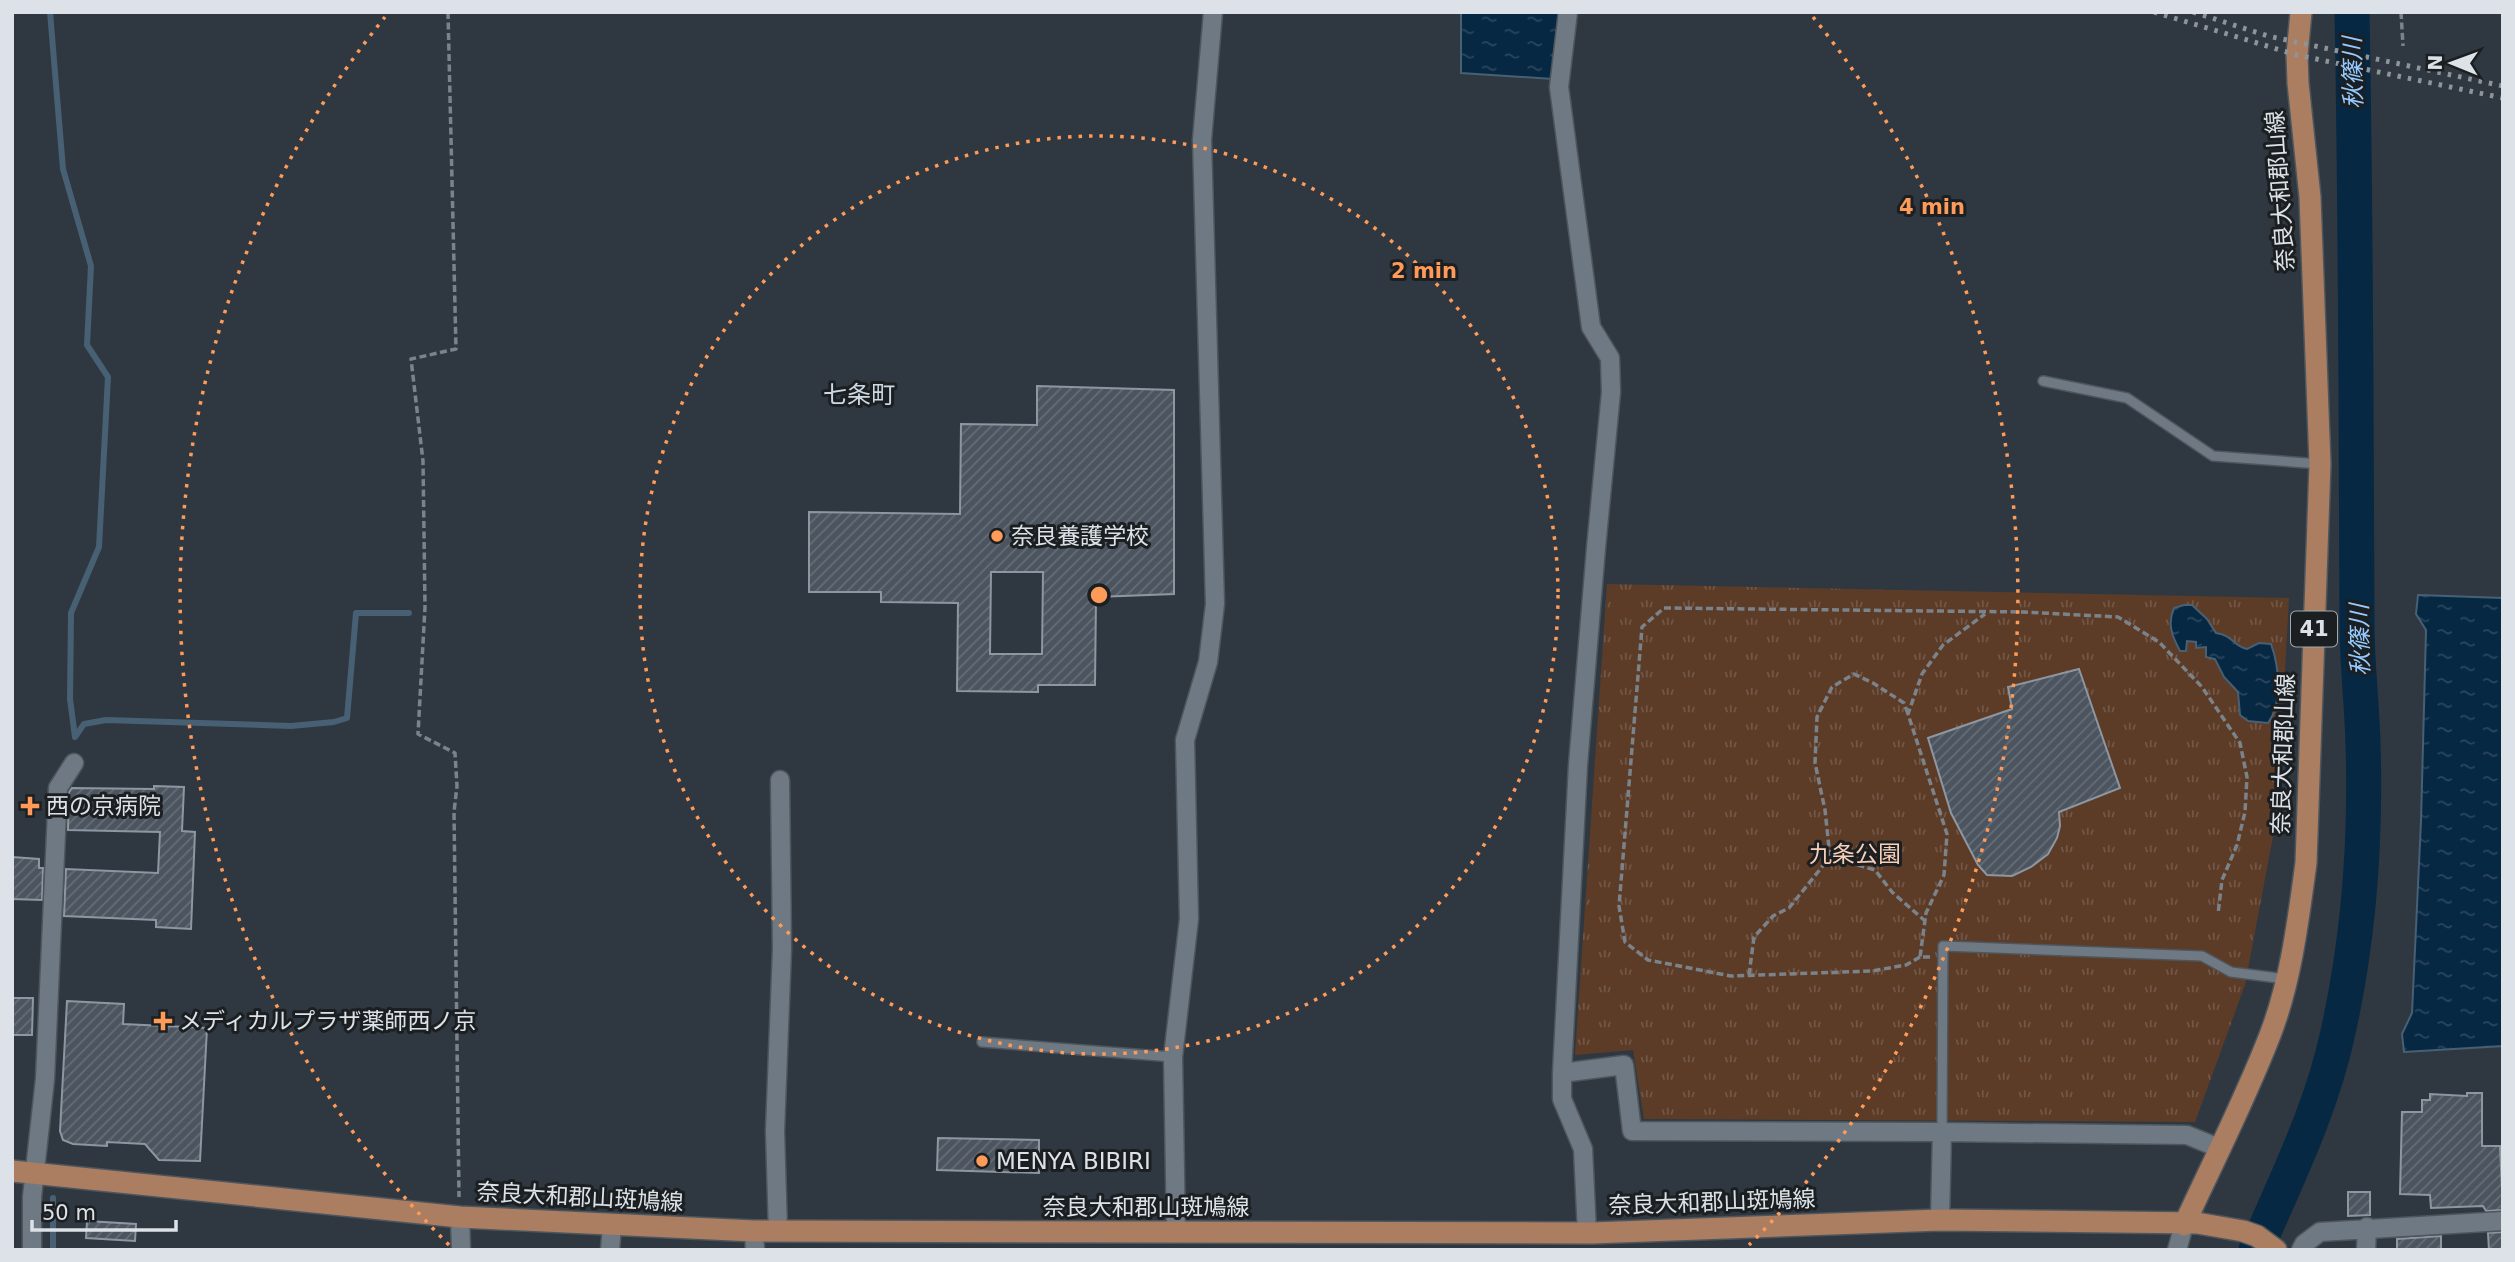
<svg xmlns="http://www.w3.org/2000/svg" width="2515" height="1262" viewBox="0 0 2515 1262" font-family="'DejaVu Sans','Noto Sans JP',sans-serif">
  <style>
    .park { fill: url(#park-tufts) }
    .water { fill: url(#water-ripples); stroke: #476074; stroke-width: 2 }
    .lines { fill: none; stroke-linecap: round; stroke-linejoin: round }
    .stream { stroke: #476074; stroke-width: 6 }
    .river { stroke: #072843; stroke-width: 35 }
    .building { fill: url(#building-hatch); stroke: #8d97a1; stroke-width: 2; fill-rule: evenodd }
    .service-casing { stroke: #4e565d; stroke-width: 12 }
    .minor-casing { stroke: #4e565d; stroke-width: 21 }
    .primary-casing { stroke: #4e565d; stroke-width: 24 }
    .path { stroke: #7b838a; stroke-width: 3.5; stroke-dasharray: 7 3.5; stroke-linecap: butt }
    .service { stroke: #6f7983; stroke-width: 9 }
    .minor { stroke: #6f7983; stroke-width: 18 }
    .primary { stroke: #ab7d61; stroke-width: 21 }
    .rail { stroke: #8d949a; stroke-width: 5; stroke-dasharray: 3.5 7; stroke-linecap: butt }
    .ring { fill: none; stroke: #ff9b59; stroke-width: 3.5; stroke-dasharray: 3.5 7 }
    .poi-dot { fill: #ff9b59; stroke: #1b1f22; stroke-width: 2.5 }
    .labels { text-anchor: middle; stroke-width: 6; stroke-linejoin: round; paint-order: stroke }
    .shield { fill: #1b1f22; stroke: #a2a8ac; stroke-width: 2 }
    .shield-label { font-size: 21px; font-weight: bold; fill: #dce2e7 }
    .street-label { font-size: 23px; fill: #dce2e7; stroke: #1b1f22 }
    .poi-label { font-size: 23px; fill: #dce2e7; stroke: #1b1f22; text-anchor: start }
    .park-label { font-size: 23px; fill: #f7cfb7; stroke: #1b1f22 }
    .water-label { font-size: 24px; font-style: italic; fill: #94cafe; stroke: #1b1f22 }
    .neighbourhood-label { font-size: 24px; fill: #cdd8e2; stroke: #1b1f22 }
    .centre { fill: #ff9b59; stroke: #1b1f22; stroke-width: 3.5 }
    .ring-label { font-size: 21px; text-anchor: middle; font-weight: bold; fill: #ff9b59; stroke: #1b1f22; stroke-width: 6; stroke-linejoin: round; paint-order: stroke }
  </style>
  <defs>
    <pattern id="park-tufts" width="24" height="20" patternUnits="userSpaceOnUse" patternTransform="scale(1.75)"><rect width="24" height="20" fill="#5c3b27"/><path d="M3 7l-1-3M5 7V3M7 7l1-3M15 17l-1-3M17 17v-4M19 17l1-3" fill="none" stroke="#735746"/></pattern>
    <pattern id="water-ripples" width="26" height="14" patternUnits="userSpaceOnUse" patternTransform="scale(1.75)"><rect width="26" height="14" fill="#072843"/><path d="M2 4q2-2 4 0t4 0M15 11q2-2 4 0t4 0" fill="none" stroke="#2b475e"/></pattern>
    <pattern id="building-hatch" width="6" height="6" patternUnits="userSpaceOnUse" patternTransform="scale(1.75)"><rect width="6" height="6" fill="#4c555f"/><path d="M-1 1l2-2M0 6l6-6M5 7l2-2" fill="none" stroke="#656d76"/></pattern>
  </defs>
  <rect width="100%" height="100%" fill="#2f3840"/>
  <path class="park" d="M1607,584L2289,598L2277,815L2245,985L2195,1122L1644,1119L1633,1050L1575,1055Z"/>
  <path class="water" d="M1461,12H1559L1553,79L1461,73Z
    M2418,595L2503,598V1046L2404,1052L2402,1034L2412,1013L2421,821L2426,630L2416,614Z
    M2184,605H2192L2207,619L2216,633C2233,635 2233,646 2247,649L2259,643L2271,644C2279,666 2283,703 2268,723L2248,721L2240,715L2238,692L2224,677L2215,659L2206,657V647L2196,648V642L2187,641L2186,651H2180C2172,636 2167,624 2174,608Z"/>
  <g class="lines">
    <path class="stream" d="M50,12L63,169L91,266L87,345L108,377L99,547L71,613L70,699L75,737
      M75,737L84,724L106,720L291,726L334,722L347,718L356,613H409
      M53,1250V1198"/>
    <path class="river" d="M2256,1250C2287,1178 2322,1108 2338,1032C2359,938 2366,840 2363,744C2362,704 2357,664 2357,624C2356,420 2356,216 2352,12"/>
  </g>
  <path class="building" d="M1037,386L1174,390V594L1096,597L1095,685H1038V692L957,691L958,603L881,602V592H809V512L960,514L961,424L1037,425ZM991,572H1043L1042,654H990Z
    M2079,669L2120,788L2059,812L2060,826L2057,838L2048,854L2031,867L2012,876L1987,875L1978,865L1951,813L1928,738L2012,709L2008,687Z
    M154,786L184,787L182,831L195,832L191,929L156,927V920L64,916L66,869L158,873L160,832L68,830L69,792L72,788L154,789Z
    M12,857L39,859V868H43L42,900L12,899Z
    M12,998H33L32,1035H12Z
    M67,1001L124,1004L123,1024L207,1028L200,1161L159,1160L145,1144L107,1142V1146L73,1144L63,1140L60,1131Z
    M2467,1093H2482V1146H2500L2503,1210L2486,1211L2483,1206L2431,1208L2430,1195L2400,1194L2402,1112H2422V1100H2430V1094L2467,1096Z
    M938,1138L1039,1140V1173L937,1170Z
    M2348,1192H2370V1215L2348,1216Z
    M87,1221L136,1224L135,1241L86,1238Z
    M2503,1232V1250H2489L2488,1233Z
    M2441,1236V1250H2397V1239Z"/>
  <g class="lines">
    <defs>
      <path id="service" d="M2043,381L2127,398L2213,456L2320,464
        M982,1042L1173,1057
        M1942,1132L1943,946L2202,956L2231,972L2286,979"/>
      <path id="minor" d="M1568,12L1559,87L1591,327L1610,358L1611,392L1596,548L1578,765L1562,1073V1099L1583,1149L1587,1233
        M1562,1073L1624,1065L1632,1131L1942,1132L1940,1220
        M1942,1132L2187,1135L2219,1148
        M460,1217L461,1250
        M754,1231L755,1250
        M778,1232L775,1131L782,949L780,780
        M1176,1233L1173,1057L1189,919L1185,740L1208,662L1215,604L1202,140L1213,12
        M32,1250V1197L45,1079L58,788L74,763
        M610,1250L612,1226
        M2177,1250L2184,1225
        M2301,1250L2304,1244L2320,1232L2503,1221
        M2366,1250L2367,1227"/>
      <path id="primary" d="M12,1171L460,1217L754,1231L1592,1233L1940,1220L2197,1223L2243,1231L2257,1236L2276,1250
        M2184,1225C2213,1162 2245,1100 2270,1035C2291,981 2298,921 2306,863L2320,464L2310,197L2298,83L2297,55L2301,12"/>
    </defs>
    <use href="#service" class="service-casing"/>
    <use href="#minor" class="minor-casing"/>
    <use href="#primary" class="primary-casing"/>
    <path class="path" d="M448,12L456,349L411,359L423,461L425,607L418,734L455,753L457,786L454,812L459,1197
      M2401,12L2403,46
      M1830,857L1825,810L1815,763L1817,717L1832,687L1854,674L1873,683L1904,703L1908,714
      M1920,957L1906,965L1872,971L1731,976L1648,960L1625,942L1619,906L1642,627L1664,608L2024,612L2118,617L2159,642L2202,687L2240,743L2247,777L2245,812L2237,845L2222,880L2218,914
      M1930,957H1920L1926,913L1944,875L1947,834L1908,714L1922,674L1943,645L1985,614
      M1749,975L1754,937L1773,916L1789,908L1830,857L1875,870L1892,892L1924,920"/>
    <use href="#service" class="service"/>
    <use href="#minor" class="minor"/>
    <use href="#primary" class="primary"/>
    <path class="rail" d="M2154,12L2297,55L2503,98
      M2193,12L2268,36L2503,86"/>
  </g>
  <g class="ring">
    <circle cx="1099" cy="595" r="459"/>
    <path d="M449 1245A919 919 0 0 1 385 17M1813 17A919 919 0 0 1 1749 1245"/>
  </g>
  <g class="poi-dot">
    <circle cx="997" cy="536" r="7"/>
    <path d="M26.5 795.5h7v7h7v7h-7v7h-7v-7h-7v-7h7z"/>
    <path d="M159.5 1010.5h7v7h7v7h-7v7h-7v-7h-7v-7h7z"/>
    <circle cx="982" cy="1161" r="7"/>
  </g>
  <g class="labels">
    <rect class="shield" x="2291" y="611.5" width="46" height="35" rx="5"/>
    <g class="shield-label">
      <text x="2314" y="636">41</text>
    </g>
    <g class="street-label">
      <text transform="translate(2280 191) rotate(-94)" y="8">奈良大和郡山線</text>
      <text transform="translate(2283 754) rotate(-88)" y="8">奈良大和郡山線</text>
      <text transform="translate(580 1197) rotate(3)" y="8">奈良大和郡山斑鳩線</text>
      <text transform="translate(1712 1202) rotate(-2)" y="8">奈良大和郡山斑鳩線</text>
      <text x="1146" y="1215">奈良大和郡山斑鳩線</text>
    </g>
    <g class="poi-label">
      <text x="1011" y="544">奈良養護学校</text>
      <text x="46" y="814">西の京病院</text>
      <text x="179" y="1029">メディカルプラザ薬師西ノ京</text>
      <text x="996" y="1169">MENYA BIBIRI</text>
    </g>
    <g class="park-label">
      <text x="1855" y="862">九条公園</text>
    </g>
    <g class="water-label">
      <text transform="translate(2353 73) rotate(-91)" y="8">秋篠川</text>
      <text transform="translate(2360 640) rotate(-91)" y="8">秋篠川</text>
    </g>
    <g class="neighbourhood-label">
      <text x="859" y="403">七条町</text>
    </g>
  </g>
  <circle cx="1099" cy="595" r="10" class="centre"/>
  <g class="ring-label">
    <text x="1932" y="214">4 min</text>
    <text x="1424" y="278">2 min</text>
  </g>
  <rect width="2515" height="1262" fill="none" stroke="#dce2e7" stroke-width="28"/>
  <g transform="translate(2452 63) rotate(271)" stroke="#1b1f22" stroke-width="5" paint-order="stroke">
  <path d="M0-5L12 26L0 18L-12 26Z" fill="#dce2e7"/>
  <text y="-10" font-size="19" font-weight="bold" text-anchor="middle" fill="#dce2e7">N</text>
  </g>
  <path d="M32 1220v10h144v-10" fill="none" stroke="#dce2e7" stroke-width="3.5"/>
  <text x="42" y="1220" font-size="21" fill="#dce2e7" stroke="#1b1f22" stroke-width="5" paint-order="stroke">50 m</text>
</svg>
